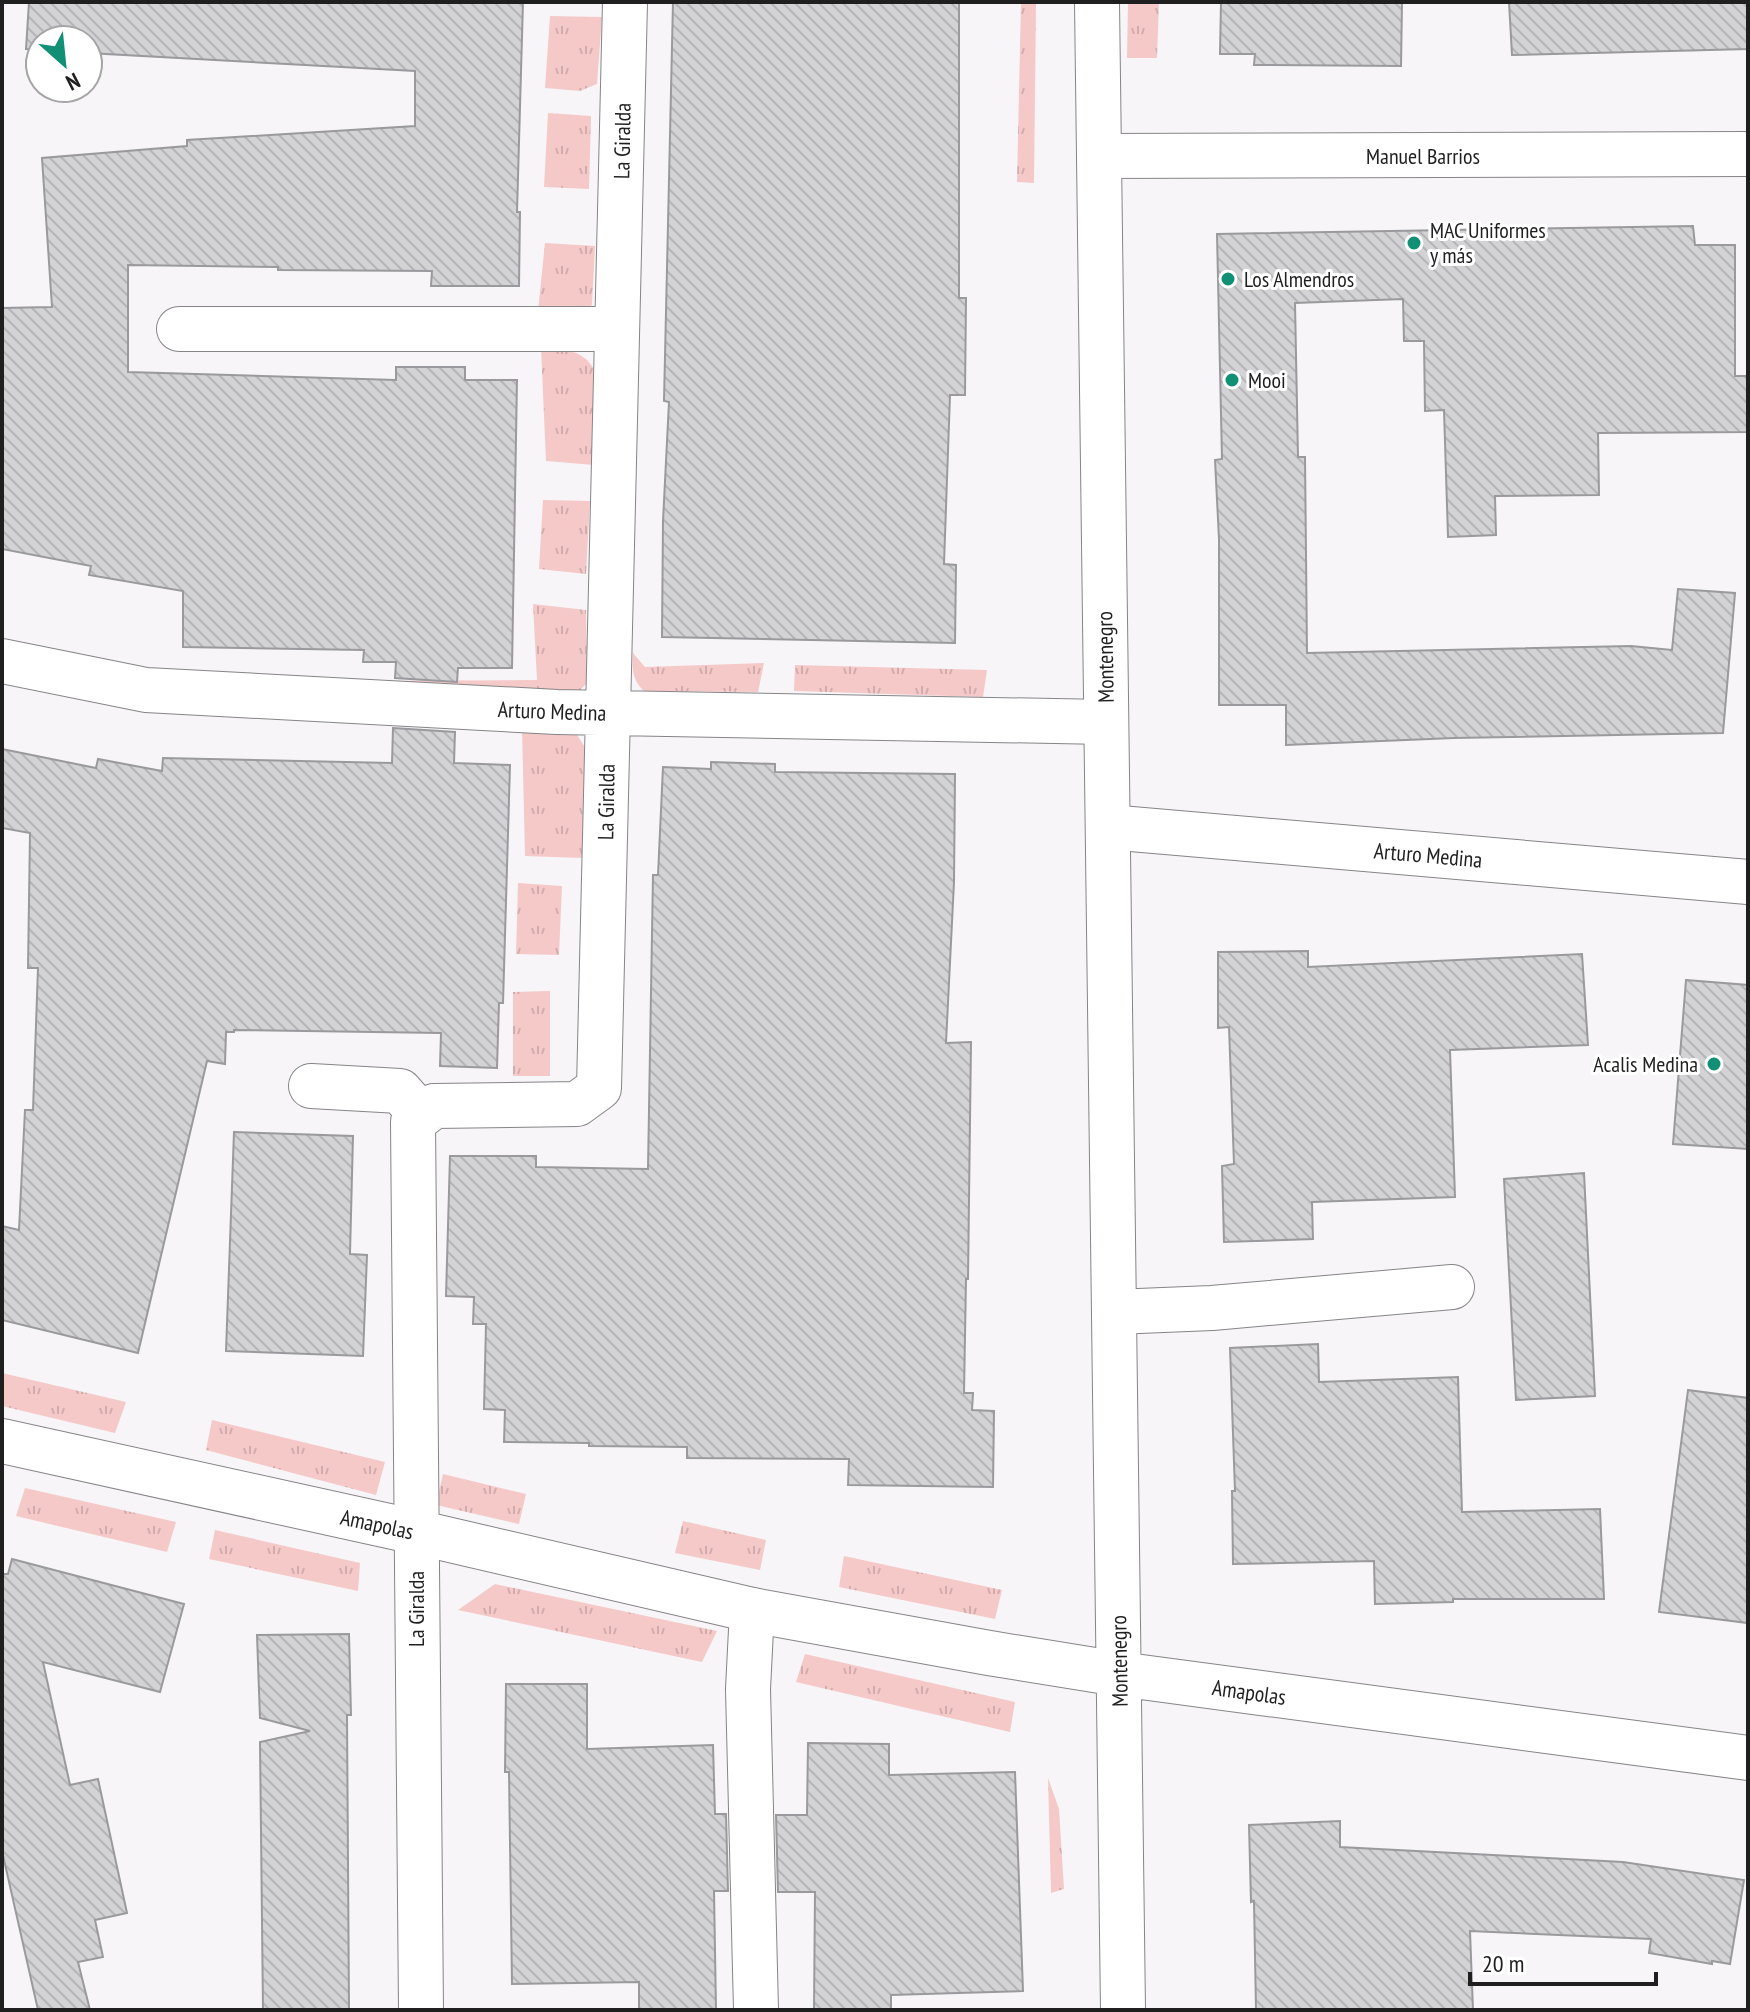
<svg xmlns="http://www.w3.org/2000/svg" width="1750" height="2012" viewBox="0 0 1750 2012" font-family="'PT Sans Narrow',sans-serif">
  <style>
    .grass { fill: url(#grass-tufts) }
    .building { fill: url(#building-back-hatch); stroke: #9a999d; stroke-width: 2 }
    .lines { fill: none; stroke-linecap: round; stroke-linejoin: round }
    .minor-casing { stroke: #868487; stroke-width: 46 }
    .tertiary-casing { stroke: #868487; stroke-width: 46 }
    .minor { stroke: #fff; stroke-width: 44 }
    .tertiary { stroke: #fff; stroke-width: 44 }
    .poi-dot { fill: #119076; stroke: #fff; stroke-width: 3 }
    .labels { text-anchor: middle; stroke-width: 6; stroke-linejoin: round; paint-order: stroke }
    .street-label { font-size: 22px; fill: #201f20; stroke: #fff }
    .poi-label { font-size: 22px; fill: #201f20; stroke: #fff; text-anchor: start }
  </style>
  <defs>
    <pattern id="grass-tufts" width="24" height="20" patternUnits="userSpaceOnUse" patternTransform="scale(2)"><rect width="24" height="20" fill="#f5c9c8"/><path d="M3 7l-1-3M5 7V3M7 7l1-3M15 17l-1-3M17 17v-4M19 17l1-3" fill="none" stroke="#d2acac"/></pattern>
    <pattern id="building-back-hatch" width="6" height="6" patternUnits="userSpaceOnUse" patternTransform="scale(2)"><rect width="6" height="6" fill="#d3d3d6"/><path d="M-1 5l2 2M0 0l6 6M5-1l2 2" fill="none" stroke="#b5b5b7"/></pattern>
  </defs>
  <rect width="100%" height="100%" fill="#f7f5f8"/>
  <path class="grass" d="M1021,2H1036L1034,183L1017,182Z
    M1128,2H1159L1157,58H1127Z
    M550,16L602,17L597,84L580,91L545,88Z
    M548,113L591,116L589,189L544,187Z
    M545,243L595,246L592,305L583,312L538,311Z
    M541,348C564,350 583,348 595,371L594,465L546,461Z
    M543,500L590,501L586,574L539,569Z
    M533,604L586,610L587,683L576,694L365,681L537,680Z
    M633,653L645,667L764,663L758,692L644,691C632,680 632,669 633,653Z
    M795,665L987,670L983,697L794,691Z
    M522,729L574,730L588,752L583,858L525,856Z
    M518,883L562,886L559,955L516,954Z
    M550,991V1076H513V992Z
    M2,1373L126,1402L115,1433L2,1406Z
    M212,1420L385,1462L376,1495L206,1450Z
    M443,1474L526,1494L519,1524L436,1505Z
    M25,1488L176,1522L167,1552L16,1516Z
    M683,1521L766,1540L760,1570L675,1553Z
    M215,1530L360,1563L358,1591L209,1559Z
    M844,1556L1002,1590L995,1619L839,1587Z
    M495,1584L717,1631L702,1662L458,1610Z
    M805,1654L1015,1702L1010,1732L796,1682Z
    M1048,1778L1059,1809L1064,1889L1051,1893Z"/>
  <path class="building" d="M29,2H523L517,212H520L519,286H431L432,271L278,270V267L128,265V372L396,380V367H465V380H517L512,668H458L457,682L395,678L396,662H363L364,650L183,647V591L89,575L91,566L2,549V308L52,307L42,158L187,146V140L415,126V71L88,53V40H40V50L26,49Z
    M673,2H959V298H966L965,395H950L944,564L956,565L955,643L662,637L663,521L669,402L664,401Z
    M1221,2H1402L1401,66L1254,65L1255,54H1220Z
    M1509,2H1748V49L1512,55Z
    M1693,226L1695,245H1735V376H1748V432L1598,433L1599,495L1495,496L1496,535L1448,537L1444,410L1425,411L1424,341H1404L1403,299L1295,303L1298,457H1305L1307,653L1631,646L1672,650L1678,589L1735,593L1723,733L1454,738L1286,745V705H1219V539L1215,460L1222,459L1217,234Z
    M393,728L455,732L454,763L510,765L503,1003H499L497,1068L440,1066L441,1033L234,1030V1032H226L225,1064L207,1061L138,1353L2,1320V1226L19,1230L25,1110H33L38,968H28L30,833L2,828V749L96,768L98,759L162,771L163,758L392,763Z
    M711,762L775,764V772L955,774L954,882L946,1043L971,1042L968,1279H966L964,1393H973L972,1410L994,1411L993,1487L848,1485L849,1459L687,1458V1447L589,1446V1443L504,1442L505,1410L484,1409L486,1324H473L474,1297L446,1296L450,1156H536V1167L648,1169L653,875H658L663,767L711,769Z
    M1308,951V967L1582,954L1588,1045L1450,1050L1455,1197L1312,1202L1313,1239L1224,1242L1222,1166L1234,1164L1229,1027L1218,1028V952Z
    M1686,980L1748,985V1149L1673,1144Z
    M234,1132L353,1136L350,1254L367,1255L363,1356L226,1351Z
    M1584,1173L1595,1396L1516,1400L1504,1179Z
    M1318,1344L1319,1382L1458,1377L1462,1512L1600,1509L1604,1599H1453V1602L1375,1604L1374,1561L1233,1564L1232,1491H1235L1230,1348Z
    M1688,1390L1748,1398V1623L1659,1612Z
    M12,1559L184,1604L160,1692L43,1662L70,1785L98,1779L127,1913L95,1920L103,1957L78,1962L90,2010H38L2,1851V1574H8Z
    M349,1634L351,1715H347L349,2010H263L260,1742L310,1731L260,1718L257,1635Z
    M506,1684H587V1749L713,1745L715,1814H726L728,1891H714L716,2010H639V1982L512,1984L509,1772H505Z
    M808,1743L889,1744V1775L1015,1772L1023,1991L891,1995V2010H814L815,1892H778L776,1815H807Z
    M1340,1821V1847L1623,1862L1744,1880L1730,1964L1712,1961V1964L1649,1953L1651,1939L1470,1931L1473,2010H1256L1254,1901L1251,1902L1249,1825Z"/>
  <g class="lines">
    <defs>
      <path id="minor" d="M1099,156L1748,154
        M179,329H617
        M2,661L146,690L557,712L1106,722
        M1108,827L1748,882
        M311,1086L400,1091L421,1115
        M1114,1312L1212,1308L1452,1287
        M752,1610L748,1689L756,2010
        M421,2010L413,1122L434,1106L577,1104L599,1088L625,2"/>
      <path id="tertiary" d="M1097,2L1123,2010
        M2,1441L416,1532L752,1610L989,1653L1119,1674L1748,1758"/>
    </defs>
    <use href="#minor" class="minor-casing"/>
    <use href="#tertiary" class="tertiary-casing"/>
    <use href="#minor" class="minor"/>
    <use href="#tertiary" class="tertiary"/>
  </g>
  <g class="poi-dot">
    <circle cx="1414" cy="243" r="8"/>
    <circle cx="1228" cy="279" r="8"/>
    <circle cx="1232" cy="380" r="8"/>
    <circle cx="1714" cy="1064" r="8"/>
  </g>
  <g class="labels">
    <g class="street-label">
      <text transform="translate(622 141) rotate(-89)" y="8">La Giralda</text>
      <text x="1423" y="164">Manuel Barrios</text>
      <text transform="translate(1105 657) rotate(-91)" y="8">Montenegro</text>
      <text transform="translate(552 711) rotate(2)" y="8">Arturo Medina</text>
      <text transform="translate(606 802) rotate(-89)" y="8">La Giralda</text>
      <text transform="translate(1428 855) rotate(5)" y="8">Arturo Medina</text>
      <text transform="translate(377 1524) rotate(12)" y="8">Amapolas</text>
      <text transform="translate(416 1609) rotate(-90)" y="8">La Giralda</text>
      <text transform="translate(1119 1661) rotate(-91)" y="8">Montenegro</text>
      <text transform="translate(1249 1692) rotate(8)" y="8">Amapolas</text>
    </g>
    <g class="poi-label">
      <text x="1430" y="238">MAC Uniformes<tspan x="1430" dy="25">y más</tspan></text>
      <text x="1244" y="287">Los Almendros</text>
      <text x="1248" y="388">Mooi</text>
      <text x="1698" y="1072" text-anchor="end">Acalis Medina</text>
    </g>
  </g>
  <rect width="1750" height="2012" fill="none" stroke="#201f20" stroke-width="8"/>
  <g transform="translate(64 64) rotate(153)"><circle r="38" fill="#ffffff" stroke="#a6a5a6" stroke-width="2"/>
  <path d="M0-6L14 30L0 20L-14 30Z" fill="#119076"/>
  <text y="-12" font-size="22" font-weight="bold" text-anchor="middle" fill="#201f20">N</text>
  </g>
  <path d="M1470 1972v12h186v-12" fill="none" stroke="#201f20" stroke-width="4"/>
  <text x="1482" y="1972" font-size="24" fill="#201f20" stroke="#ffffff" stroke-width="6" paint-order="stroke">20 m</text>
</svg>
